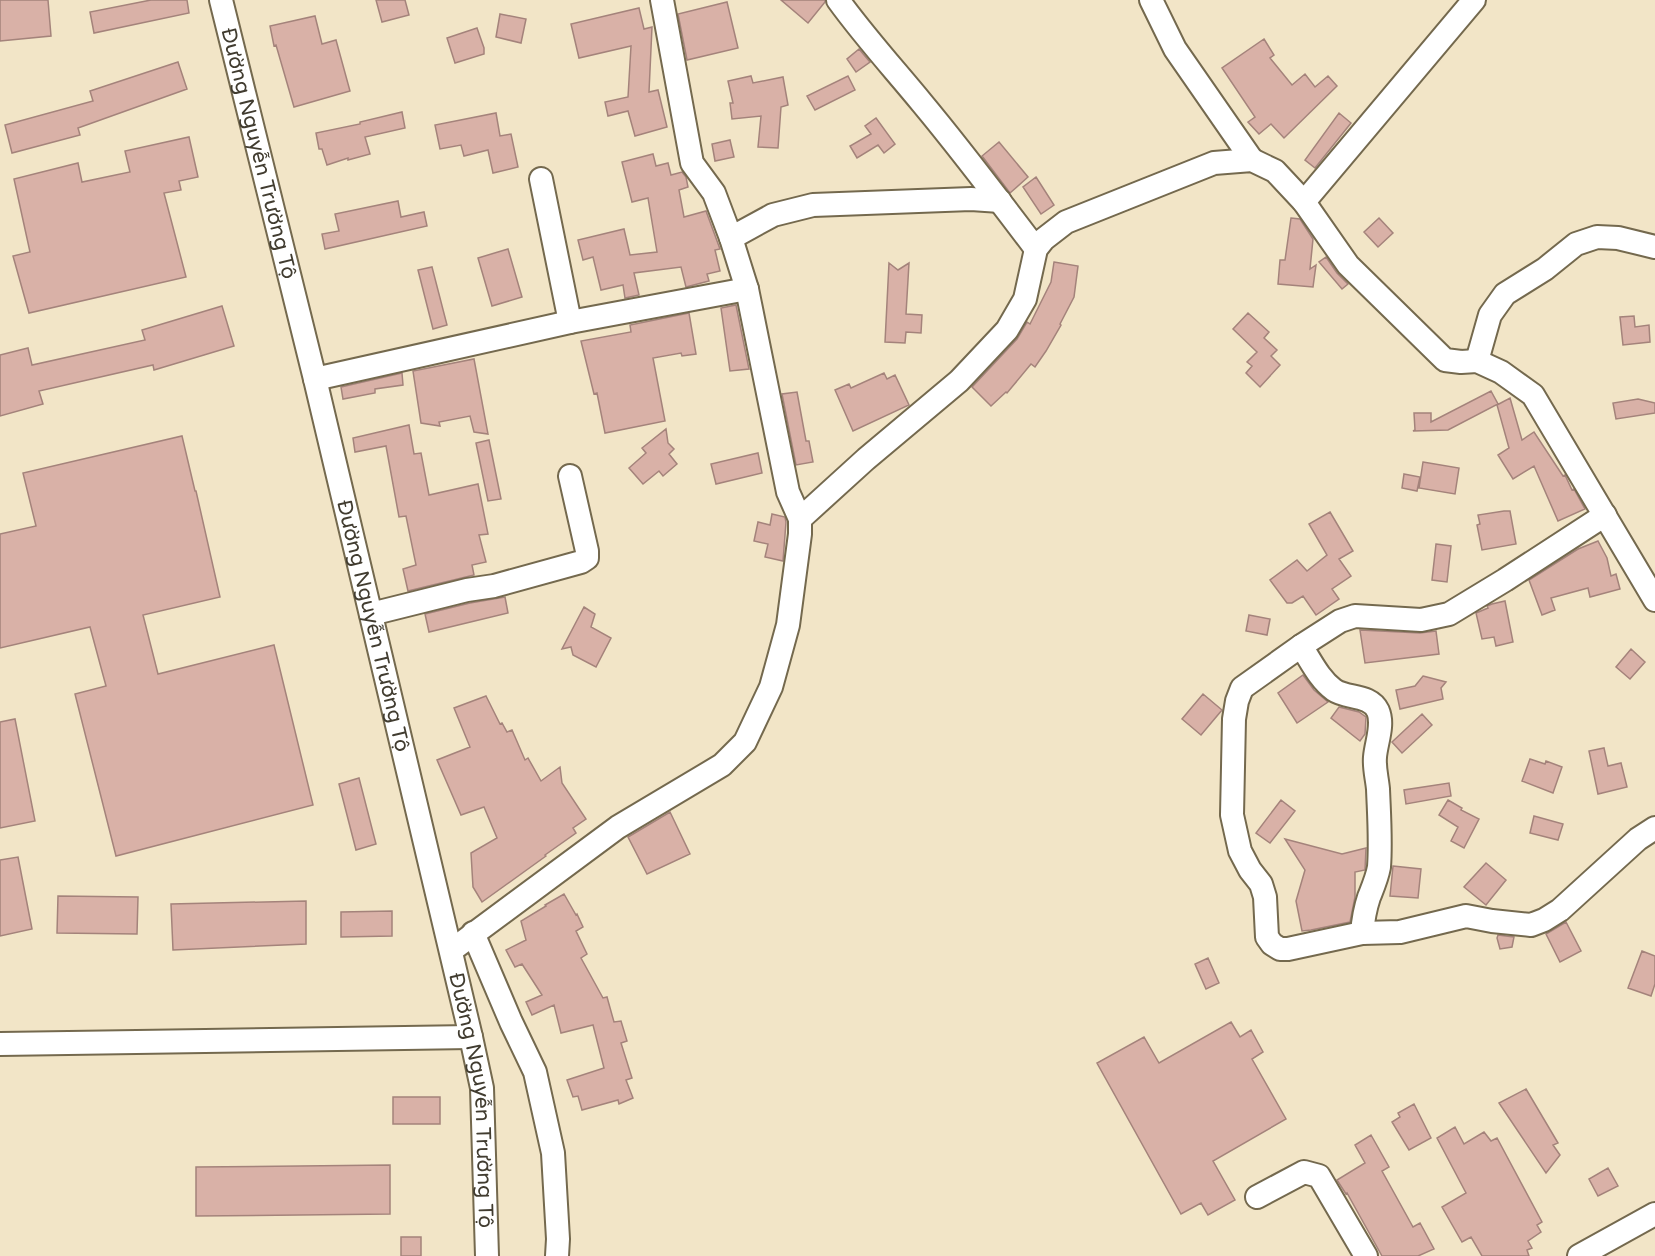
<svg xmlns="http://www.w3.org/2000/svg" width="1655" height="1256" viewBox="0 0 1655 1256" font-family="'Varela Round',sans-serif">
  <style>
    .building { fill: #d9b1a7; stroke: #a4837b; stroke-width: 1.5 }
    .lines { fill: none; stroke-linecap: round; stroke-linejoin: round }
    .minor-casing { stroke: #74694e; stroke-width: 26 }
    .minor { stroke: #fff; stroke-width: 22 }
    .labels { text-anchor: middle; stroke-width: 4.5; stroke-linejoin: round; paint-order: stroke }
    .street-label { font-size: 21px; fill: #413c30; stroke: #fff2d4 }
  </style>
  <rect width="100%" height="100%" fill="#f2e5c7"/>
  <path class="building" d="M0,0H48L51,36L0,41Z
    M151,0H187L189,13L94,33L90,12Z
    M376,0H405L409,15L382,22Z
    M781,0H825V2L808,23Z
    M727,2L738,48L687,60L678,14Z
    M639,8L644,29L652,27L649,92L658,90L667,127L635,136L628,111L608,116L605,102L628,97L631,46L579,58L571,24Z
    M500,14L526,19L521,43L496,37Z
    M315,16L322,44L336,40L350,91L294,107L276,45L274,46L270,26Z
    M477,28L484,48V54L455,63L447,38Z
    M1264,39L1274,55L1270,58L1292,85L1305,74L1315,87L1328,76L1337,86L1284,138L1271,124L1259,134L1248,122L1255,117L1222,68Z
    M859,49L870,62L856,72L847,59Z
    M178,62L187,89L78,128L80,135L12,153L5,125L93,101L90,91Z
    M751,76L753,83L783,77L788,105L781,107L778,148L758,147L761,116L732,119L730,103H733L728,81Z
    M848,76L855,90L815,110L807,96Z
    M402,112L405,128L365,137L370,154L348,160V158L327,165L322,149H319L316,133L360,124V122Z
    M496,113L500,136L511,134L518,167L493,173L488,150L464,156L461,145L440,149L435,125Z
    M1339,113L1351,123L1315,168L1305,160Z
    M876,118L895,144L884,153L878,145L857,158L850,146L871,134L865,126Z
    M189,137L198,177L179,181L181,190L164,193L186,277L29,313L13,256L30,252L14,179L78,163L82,182L130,172L125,151Z
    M730,140L734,157L715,161L712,144Z
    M999,142L1028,177L1010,193L982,156Z
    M653,154L656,166L668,163L671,175L682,172L686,177L688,187L679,190L684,217L706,211L720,249L715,250L720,271L707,274L709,281L686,287L681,267L634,273L639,295L625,298L623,285L601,290L593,257L583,260L578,240L624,229L630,255L657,252L648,198L632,202L622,162Z
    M1036,177L1054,205L1041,214L1023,187Z
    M398,201L401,217L424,212L427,226L325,249L322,234L339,231L335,214Z
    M1291,218L1300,219L1313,239L1310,269L1316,265L1313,287L1278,284L1280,260H1285Z
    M1379,218L1393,233L1378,247L1364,232Z
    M508,249L522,297L492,306L478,258Z
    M1326,257L1337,273L1348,284L1342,289L1319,262Z
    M1054,262L1078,266L1074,297L1060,324L1061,325L1046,351L1035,367L1031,364L1007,393L1006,392L991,406L972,387L1017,339L1027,322L1030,324L1051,282Z
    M889,263L898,270L909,263L906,314L922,315L921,333L906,332L905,343L885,342Z
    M432,267L447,325L433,329L418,270Z
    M736,305L749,369L730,371L721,308Z
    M222,306L234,346L154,370L153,365L39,391L43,404L0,416V355L28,348L32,365L145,340L142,330Z
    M689,313L696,354L682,356L681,353L653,358L665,421L605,433L597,393L594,394L581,341L631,332L630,325Z
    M1248,313L1269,332L1264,338L1277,350L1271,356L1280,365L1260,387L1246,373L1252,366L1247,362L1257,352L1233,329Z
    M1634,316L1635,327L1649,325L1650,342L1623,345L1620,317Z
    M474,359L488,434L474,432L470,416L439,422L440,426L421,423L413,371Z
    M402,373L403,385L375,389V393L343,399L341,387Z
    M884,373L887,379L895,375L909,405L853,431L835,390L849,384L851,388Z
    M1491,391L1498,404L1448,430L1413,431L1415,430L1414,413H1431V422Z
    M797,392L806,441H809L813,462L796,465L782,394Z
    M1510,398L1522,440L1534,432L1563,476L1565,475L1572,490L1574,489L1585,509L1558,521L1534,466L1513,479L1498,455L1509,448L1497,405Z
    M1638,399L1655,403V413L1616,419L1613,403Z
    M409,425L414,454L421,453L429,495L478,484L488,534L479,535L486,562L472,565L474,575L408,591L403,569L416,565L406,516L399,517L386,446L355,452L353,438Z
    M666,429L668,443L674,449L669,454L677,464L663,476L659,471L643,484L629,468L646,453L642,448Z
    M182,436L195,491H196L220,597L143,615L158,674L274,645L313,805L116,856L75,694L106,686L90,627L0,648V534L36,526L23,473Z
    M489,440L501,499L488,501L476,443Z
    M758,453L762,473L716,484L711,464Z
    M1423,462L1459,468L1455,494L1419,488Z
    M1404,474L1420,477L1417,491L1402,488Z
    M1504,511H1510L1516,544L1482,550L1477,525L1480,524L1478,515Z
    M1330,512L1353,551L1339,559L1351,576L1332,589L1339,599L1316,615L1303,596L1292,603H1287L1270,580L1297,560L1307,571L1327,555L1309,524Z
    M772,514L785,517L786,522L783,561L765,557L768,544L754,541L758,522L770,525Z
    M1598,541L1607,558L1611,576L1616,574L1620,589L1590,597L1588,588L1551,598L1555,610L1542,615L1529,580L1578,549Z
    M1436,544L1451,546L1447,582L1432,580Z
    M505,597L508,613L429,632L425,614L470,603Z
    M1505,601L1513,642L1496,646L1494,637L1482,639L1476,613L1488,608L1487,606L1492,604Z
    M584,607L595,614L591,627L611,638L596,667L573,655L571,647L562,649Z
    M1249,615L1270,619L1267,635L1246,631Z
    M1360,630L1420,633L1436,631L1439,654L1365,663Z
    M1631,649L1645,662L1630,679L1616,667Z
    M1303,675L1314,690L1328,702L1297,723L1278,693Z
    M1423,676L1446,682L1441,688L1443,699L1400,709L1396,690L1415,686Z
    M1203,694L1222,710L1201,735L1182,719Z
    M486,696L500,724L502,723L507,732L512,730L525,760L528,758L541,781L560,767L562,783L586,819L573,828L576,833L545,855L546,856L482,902L473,887L471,853L497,838L484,807L461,815L437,760L470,747L454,708Z
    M1339,707L1359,712L1366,717L1365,734L1360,741L1331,718Z
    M1422,714L1432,725L1402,753L1392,742Z
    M15,719L35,821L0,828V722Z
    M1604,748L1608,766L1621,763L1627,787L1598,794L1589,751Z
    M1530,759L1545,764L1546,761L1562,767L1553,793L1522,781Z
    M359,778L376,844L356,850L339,784Z
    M1449,783L1451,796L1406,804L1404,790Z
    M1281,800L1295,811L1270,843L1256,833Z
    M1448,800L1462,808L1461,810L1479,819L1464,848L1451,841L1458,827L1439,815Z
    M670,812L690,854L647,874L628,837Z
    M1534,816L1563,824L1558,840L1530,833Z
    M1285,839L1342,854L1366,848L1365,870L1355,872V897L1350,922L1311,930L1302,931L1296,901L1305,870Z
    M18,857L32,929L0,936V860Z
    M1486,863L1506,880L1486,905L1464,887Z
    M1393,866L1421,869L1418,898L1390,896Z
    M564,894L576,915L577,914L583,927L576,931L587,954L581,958L603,998L607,997L614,1022L621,1021L627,1041L621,1043L632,1078L626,1080L633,1098L619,1104L618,1100L582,1110L578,1096L573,1097L567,1080L604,1068L593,1025L561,1033L554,1005L532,1015L526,1002L542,995L522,964L515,967L506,950L526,940L521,921L546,906L545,905Z
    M58,896L138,897L137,934L57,933Z
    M306,901V944L173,950L171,904Z
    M392,911V936L341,937V912Z
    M1566,922L1581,951L1560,962L1546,934Z
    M1498,935L1514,937L1512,947L1500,949L1497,938Z
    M1642,951L1655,956V984L1651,996L1628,988Z
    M1208,958L1219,983L1206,989L1195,964Z
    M1231,1022L1240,1037L1251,1030L1263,1052L1252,1059L1286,1119L1213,1161L1235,1200L1208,1215L1201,1203L1181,1214L1097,1063L1144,1037L1159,1063Z
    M1526,1089L1558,1143L1553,1145L1560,1155L1546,1173L1499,1103Z
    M393,1097H440V1124H393Z
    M1414,1104L1431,1138L1409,1150L1392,1122L1400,1117L1398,1113Z
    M1455,1127L1464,1144L1484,1132L1491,1141L1497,1138L1542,1222L1537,1225L1541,1232L1528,1241L1532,1248L1527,1250L1529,1256H1482L1471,1237L1462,1242L1442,1207L1466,1193L1437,1138Z
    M1371,1135L1389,1167L1382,1171L1413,1227L1420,1223L1434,1249L1418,1256H1382L1347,1193L1346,1194L1337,1180L1365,1163L1355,1145Z
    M390,1165V1214L196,1216V1167Z
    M1608,1168L1618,1186L1598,1196L1589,1179Z
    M401,1237H421V1256H401Z"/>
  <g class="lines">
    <defs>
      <g id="minor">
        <path id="s1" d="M221,0L315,379L471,1037L482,1088L487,1256"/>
        <path d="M662,0L692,163L714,193L731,238L747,289L788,492L800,519"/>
        <path d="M838,0C864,36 894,69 922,103C962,151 999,200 1036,249"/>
        <path d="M1151,0L1175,49L1252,160"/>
        <path d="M541,179L570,322"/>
        <path d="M1304,202L1474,0"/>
        <path d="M731,238L773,215L813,205L971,199L1000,201"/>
        <path d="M1477,361L1490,315L1505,294L1545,269L1576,244L1597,237L1618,238L1655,247"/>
        <path d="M315,379L570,322L747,289"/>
        <path d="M1605,515L1505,580L1449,614L1421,620L1355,616L1340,621L1301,646L1242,688L1237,701L1234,719L1232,815L1240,851L1250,870L1261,884L1265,897L1267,937L1272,944L1280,949H1288L1362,933L1400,932L1466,916L1492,921L1531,925L1544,920L1560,910L1638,839L1655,828"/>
        <path d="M371,614L467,590L494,586L581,562L587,558V551L570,476"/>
        <path d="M1301,646C1311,661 1319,679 1334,690C1347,699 1370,694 1378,711C1384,725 1376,743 1375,757C1374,768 1377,778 1378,789C1379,815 1381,841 1379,867C1377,878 1373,887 1369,897C1365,909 1363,921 1362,933"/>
        <path d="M473,933L511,1022L535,1072L553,1153L558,1239L557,1256"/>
        <path d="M452,950L618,827L722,765L745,742L771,687L788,625L800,534V519L866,459L959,381L1007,330L1025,299L1036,249L1044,239L1066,222L1214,163L1252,160L1275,171L1304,202L1348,265L1445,360L1461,362L1477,361L1501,372L1533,395L1655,600"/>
        <path d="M0,1044L471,1037"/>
        <path d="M1257,1197L1304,1172L1319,1176L1366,1256"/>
        <path d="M1579,1256L1655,1214"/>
      </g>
    </defs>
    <use href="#minor" class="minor-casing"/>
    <use href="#minor" class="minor"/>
  </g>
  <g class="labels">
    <g class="street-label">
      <text dy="7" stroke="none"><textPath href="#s1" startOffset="158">Đường Nguyễn Trường Tộ</textPath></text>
      <text dy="7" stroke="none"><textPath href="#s1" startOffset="644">Đường Nguyễn Trường Tộ</textPath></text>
      <text dy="7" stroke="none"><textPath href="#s1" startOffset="1130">Đường Nguyễn Trường Tộ</textPath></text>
    </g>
  </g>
</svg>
